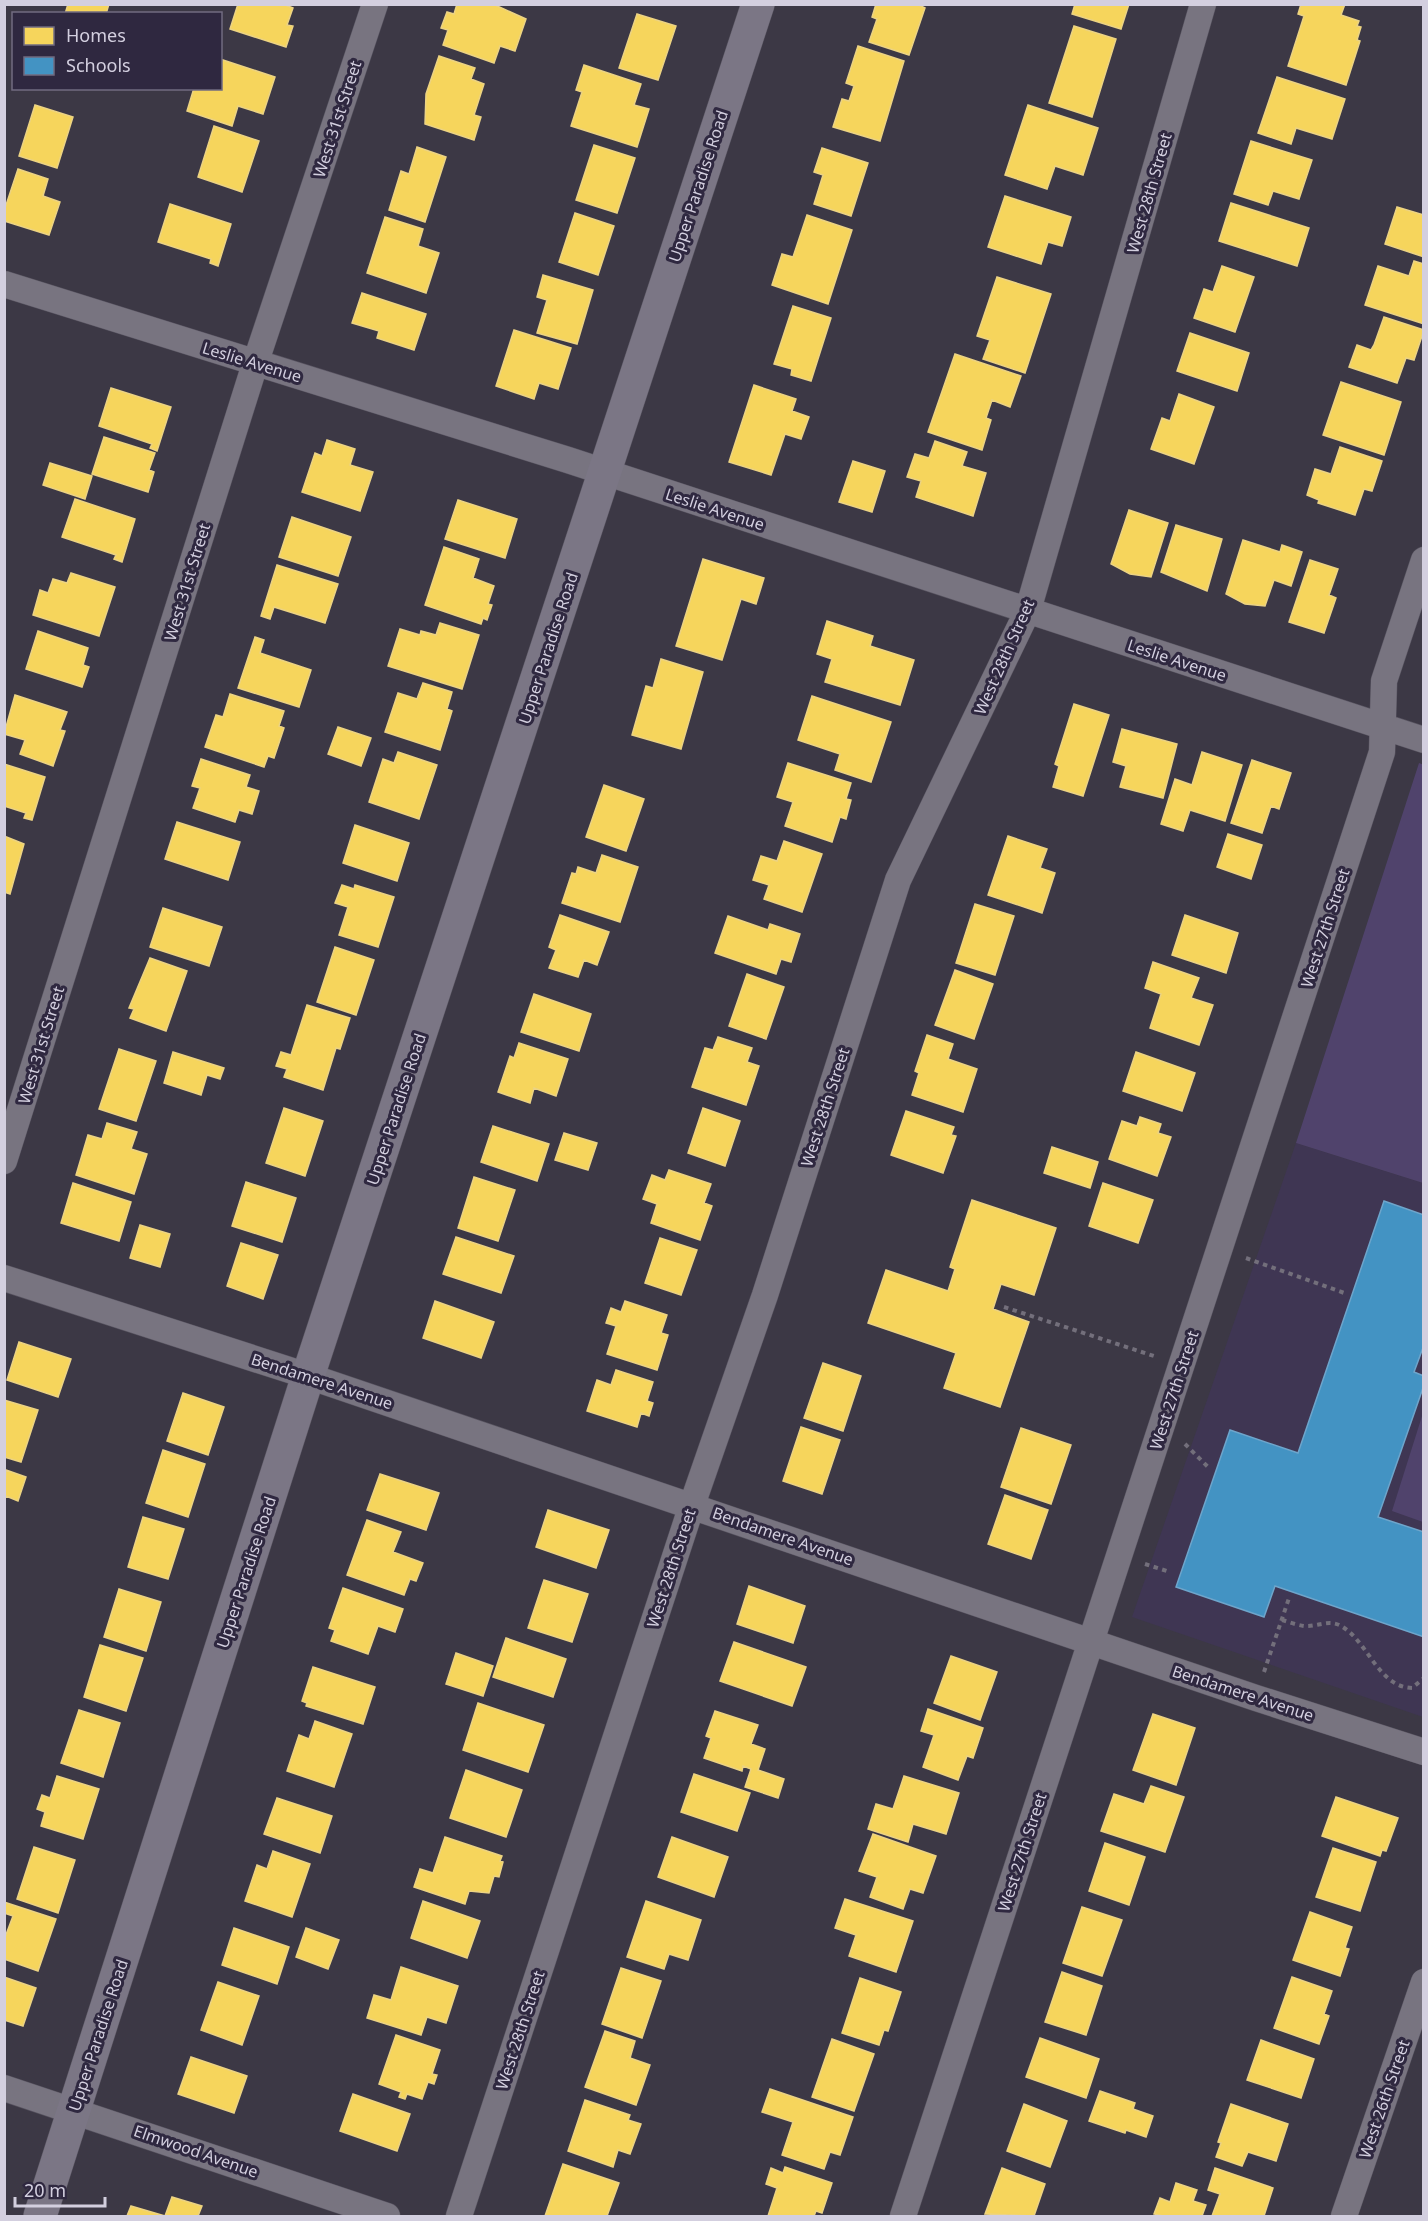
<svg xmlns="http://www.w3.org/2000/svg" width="1428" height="2221" viewBox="0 0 1428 2221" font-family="'Noto Sans',sans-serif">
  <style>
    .built { fill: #3f3653 }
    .green { fill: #50436c }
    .homes { fill: #f6d55c; stroke: #ecd383; stroke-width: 1.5 }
    .schools { fill: #4393c3; stroke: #6ea5cb; stroke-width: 1.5 }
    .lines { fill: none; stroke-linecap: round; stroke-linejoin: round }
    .street-casing { stroke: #585460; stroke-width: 27 }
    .secondary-casing { stroke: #585460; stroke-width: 34 }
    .path { stroke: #736f7b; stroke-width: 4; stroke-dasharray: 4.5 4.5; stroke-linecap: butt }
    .street { stroke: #787480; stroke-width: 26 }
    .secondary { stroke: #7b7685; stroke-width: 33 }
    .labels { text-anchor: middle; stroke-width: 6; stroke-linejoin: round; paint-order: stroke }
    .street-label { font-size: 16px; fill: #d3cfdf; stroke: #2f2840 }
  </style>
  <rect width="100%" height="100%" fill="#3c3845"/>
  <path class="built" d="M1296,1143L1423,1183V1717L1132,1617Z"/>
  <path class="green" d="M1419,763L1424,765L1423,1183L1296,1143Z
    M1423,1413L1424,1522H1423L1392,1511Z"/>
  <path class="homes" d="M68,4H109L106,14H65Z
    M238,4H283L293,8L287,25L293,26L286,47L230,29Z
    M457,4H493L526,19L515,51L500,46L494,63L443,45L448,30L441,28L447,12L454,14Z
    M876,4H917L925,8L909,55L869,42L877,19L872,17Z
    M1075,4H1129L1121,29L1072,14Z
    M1301,4H1345L1341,15L1359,21L1357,26L1361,27L1357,40L1360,41L1346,85L1288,66L1304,16L1298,14Z
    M637,14L676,26L658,80L619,68Z
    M1074,26L1116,39L1092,117L1049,103Z
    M858,46L904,61L880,141L833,127L842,99L849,101L854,86L846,83Z
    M439,56L475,68L471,79L484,84L474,115L481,117L474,140L425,124L426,94Z
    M220,59L275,77L263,114L238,106L232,126L187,111L194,88H220Z
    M584,65L641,84L634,105L649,109L637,147L571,126L582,92L576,90Z
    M1277,77L1345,99L1332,139L1296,128L1291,144L1258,133Z
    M35,105L73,117L57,168L19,156Z
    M1028,105L1098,128L1083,175L1055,166L1047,189L1005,175Z
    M214,126L259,141L242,192L198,177Z
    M1251,141L1312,160L1299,199L1273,191L1268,205L1234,194Z
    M594,145L635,158L617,213L576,200Z
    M417,147L446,157L425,222L389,210L401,171L409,174Z
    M822,148L868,163L851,216L814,204L823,175L814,172Z
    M18,169L48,179L43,196L60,202L49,235L4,221V211Z
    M1005,196L1071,217L1062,246L1048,242L1041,264L988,247Z
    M1231,203L1309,228L1297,266L1219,241Z
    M170,204L231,224L218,266L210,263L211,259L158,242Z
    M1397,207L1424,215V257L1385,244Z
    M575,213L614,226L598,275L559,262Z
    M807,215L852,230L828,304L772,285L782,254L793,257Z
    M385,217L423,229L418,246L439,253L426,293L367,273Z
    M1414,261L1424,264V324L1365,305L1378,266L1409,276Z
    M1222,266L1254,277L1235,332L1194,318L1204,289L1213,292Z
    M543,275L593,290L577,344L537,333L547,300L537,297Z
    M997,277L1051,294L1025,373L983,359L990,340L977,336Z
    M362,293L426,314L414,350L377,338L379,331L352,323Z
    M793,306L831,318L811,381L791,375L792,369L774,364Z
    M1384,317L1424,330L1414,360L1406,358L1397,383L1349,367L1357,345L1371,350L1374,345Z
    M514,330L571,348L558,389L539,383L534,399L496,386Z
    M1190,333L1249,353L1237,391L1177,371Z
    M955,354L1021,376L1010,407L992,400L986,418L991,420L982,450L928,432Z
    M1341,382L1401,402L1384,455L1323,435Z
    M754,385L796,399L792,411L809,417L801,439L785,434L771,475L729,462Z
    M111,388L171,407L157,451L150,448L152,444L99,426Z
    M1179,394L1214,407L1194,464L1151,449L1162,418L1170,421Z
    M104,437L155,453L149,470L154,472L148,492L92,474Z
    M327,440L355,449L350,465L373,472L360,511L302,492L315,453L322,456Z
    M935,441L967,452L962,466L986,473L973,516L916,497L921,481L907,477L915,454L929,458Z
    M1340,447L1382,461L1372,491L1364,489L1355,515L1318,503L1319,500L1307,495L1315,469L1331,474Z
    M853,461L885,471L872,512L839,502Z
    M50,463L92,476L85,499L43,485Z
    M75,499L135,519L122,562L114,559L116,555L62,537Z
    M458,500L517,519L505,558L445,539Z
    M1129,510L1168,523L1151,577L1130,574L1111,564Z
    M292,517L351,537L338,576L279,557Z
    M1176,525L1222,539L1207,591L1161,572Z
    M1243,540L1280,552L1282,545L1302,552L1291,586L1274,580L1265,606L1245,604L1226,594Z
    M444,547L479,559L473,578L494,586L488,604L492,605L487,620L483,618L481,624L425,605Z
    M703,559L764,578L756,604L741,599L722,660L676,646Z
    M1310,560L1338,569L1329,595L1336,598L1324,633L1289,622Z
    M277,565L338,584L325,623L274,607L270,619L261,616Z
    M71,573L115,587L99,636L33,615L40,590L48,593L53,579L67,583Z
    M827,621L873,636L870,646L914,660L900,705L825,682L832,659L817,654Z
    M440,623L479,635L462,689L388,666L400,629L420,635L421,631L436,635Z
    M38,631L88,648L83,665L89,667L82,687L26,669Z
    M255,637L264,640L260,653L311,670L299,707L238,688Z
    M661,659L703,672L681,749L632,735L646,686L653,688Z
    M423,683L452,692L447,709L452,711L440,750L385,732L398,693L417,699Z
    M230,694L284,711L279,726L284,728L274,758L268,756L264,767L205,747L216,715L223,717Z
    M15,695L67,712L60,730L65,731L53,766L20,754L25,740L4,734Z
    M812,696L891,722L871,782L835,770L840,754L798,740Z
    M1074,704L1109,715L1083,796L1053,787L1059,766L1055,764Z
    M338,727L371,738L361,766L328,754Z
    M1122,729L1177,744L1163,798L1120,787L1126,766L1113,762Z
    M398,752L437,765L419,819L369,802L383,759L394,763Z
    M1202,752L1242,765L1225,821L1190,810L1183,831L1161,824L1175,779L1192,785Z
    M201,759L250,775L246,787L259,791L252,814L239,810L235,822L193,808L200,788L192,786Z
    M1252,760L1291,773L1279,809L1271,806L1262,833L1231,823Z
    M788,763L851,783L846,799L851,800L846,819L840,817L832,842L785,826L793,802L777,797Z
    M4,764L45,777L32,820L24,818L26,813L4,806Z
    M604,785L644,799L626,851L586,837Z
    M177,822L240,842L228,880L165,859Z
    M355,825L409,843L397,881L343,863Z
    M1228,834L1262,845L1251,879L1217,867Z
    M4,836L24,844L10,894L4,892Z
    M1008,836L1047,849L1040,868L1055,873L1042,913L988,895Z
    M784,841L822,854L802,912L764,899L769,885L753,880L761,856L777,861Z
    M602,855L638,867L620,922L562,903L572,873L576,874L578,867L596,873Z
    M342,885L354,889L355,885L394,897L378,947L339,935L348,907L335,903Z
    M975,904L1014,916L995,975L956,963Z
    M163,908L222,927L209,966L150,947Z
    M560,915L609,932L597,965L584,960L578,977L549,968L556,950L549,947Z
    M1185,915L1238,933L1226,973L1172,955Z
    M728,916L768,930L770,924L800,934L791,962L781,959L776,974L715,953Z
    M335,947L374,960L356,1015L317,1002Z
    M150,958L187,971L166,1031L130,1018L134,1009L129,1008Z
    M1153,962L1199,978L1191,998L1213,1005L1199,1045L1150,1028L1161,994L1145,988Z
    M955,970L993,984L974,1039L935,1025Z
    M747,974L784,987L766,1039L729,1026Z
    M534,994L591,1014L579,1051L521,1032Z
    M307,1005L350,1018L340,1049L336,1048L323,1090L284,1077L287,1069L276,1066L281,1052L291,1055Z
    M927,1035L953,1044L948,1059L977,1069L963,1112L912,1095L919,1073L915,1071Z
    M718,1037L752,1048L747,1062L759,1066L746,1105L692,1087L705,1048L713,1050Z
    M519,1043L568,1059L556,1096L534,1088L530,1103L498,1092L510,1056L514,1058Z
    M119,1049L156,1061L136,1121L99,1109Z
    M173,1052L224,1068L220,1079L207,1075L201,1095L164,1083Z
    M1136,1052L1195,1073L1182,1111L1123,1091Z
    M284,1108L323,1121L305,1176L266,1163Z
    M703,1108L740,1121L725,1166L688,1153Z
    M906,1111L954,1127L951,1135L956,1136L943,1173L891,1155Z
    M1140,1117L1161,1124L1158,1133L1171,1137L1157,1176L1109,1159L1122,1121L1137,1126Z
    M107,1123L137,1132L131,1149L147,1154L134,1194L76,1175L88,1135L102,1139Z
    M493,1126L549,1144L537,1181L481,1162Z
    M564,1133L597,1143L588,1170L555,1160Z
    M1052,1147L1098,1162L1090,1188L1044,1173Z
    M669,1170L711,1184L704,1203L712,1206L700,1240L651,1223L657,1204L643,1199L652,1175L665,1180Z
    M474,1177L515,1190L498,1241L458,1228Z
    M246,1182L296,1198L282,1242L232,1226Z
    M73,1183L131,1202L119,1241L61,1223Z
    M1103,1183L1153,1200L1138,1243L1089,1226Z
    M972,1200L1056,1228L1034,1295L1001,1284L993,1309L1029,1322L1000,1407L944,1388L956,1353L868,1323L886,1270L948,1291L955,1269L950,1267Z
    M140,1225L170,1234L160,1267L130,1258Z
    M456,1237L514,1256L501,1293L443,1274Z
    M660,1238L697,1250L681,1295L645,1283Z
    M241,1243L278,1255L263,1299L227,1286Z
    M435,1301L494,1322L481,1358L423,1338Z
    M625,1301L667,1315L661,1333L668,1335L657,1370L607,1354L616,1326L606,1323L611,1308L621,1312Z
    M19,1342L71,1359L58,1397L7,1380Z
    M823,1363L861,1376L843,1431L804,1418Z
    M616,1370L653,1382L647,1401L653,1403L649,1416L641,1413L637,1427L587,1411L597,1380L611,1385Z
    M183,1393L224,1407L208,1455L167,1441Z
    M4,1400L38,1410L21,1462L4,1457Z
    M801,1427L840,1440L822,1494L783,1481Z
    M1021,1428L1071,1445L1051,1504L1001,1487Z
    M163,1450L205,1464L188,1517L146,1503Z
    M6,1470L26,1477L18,1501L6,1496L4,1501Z
    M380,1474L439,1493L426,1530L367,1510Z
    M1005,1495L1048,1510L1031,1559L988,1544Z
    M548,1510L609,1530L596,1568L536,1547Z
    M143,1517L184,1529L168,1579L128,1567Z
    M367,1520L401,1532L393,1552L423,1563L416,1581L410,1579L404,1595L347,1575Z
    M544,1580L588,1594L572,1642L528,1628Z
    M749,1586L805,1606L793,1643L737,1624Z
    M343,1588L403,1609L395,1632L378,1626L368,1654L331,1641L335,1630L329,1628Z
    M119,1589L161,1602L146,1651L104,1637Z
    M506,1638L566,1659L553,1697L493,1677Z
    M734,1642L806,1667L792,1706L720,1681Z
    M100,1645L143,1658L126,1711L84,1697Z
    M456,1653L493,1666L483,1696L446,1684Z
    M951,1656L997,1672L980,1720L934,1703Z
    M313,1667L375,1687L363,1724L306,1706L307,1703L302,1701Z
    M478,1703L544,1725L528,1772L463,1750Z
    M928,1709L983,1728L973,1758L967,1756L958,1780L923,1767L934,1735L921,1731Z
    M79,1710L120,1723L103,1777L61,1763Z
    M715,1711L758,1725L751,1744L765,1749L758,1770L784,1779L778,1798L745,1787L751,1769L743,1766L742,1771L704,1758L711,1738L706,1736Z
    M1153,1714L1195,1728L1176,1785L1133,1770Z
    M315,1721L352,1734L334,1787L287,1771L299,1735L309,1739Z
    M466,1770L522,1790L506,1837L450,1818Z
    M694,1774L750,1793L737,1831L681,1812Z
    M57,1776L99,1789L83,1839L41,1826L45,1812L37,1809L42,1795L50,1798Z
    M904,1776L959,1793L946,1834L913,1824L908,1842L868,1829L876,1804L893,1809Z
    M1151,1786L1184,1797L1165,1852L1101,1831L1114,1794L1144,1804Z
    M1336,1797L1398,1818L1386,1851L1382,1850L1380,1856L1322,1836Z
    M277,1798L332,1816L320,1853L264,1834Z
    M873,1834L936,1856L923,1893L910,1889L903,1909L870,1897L877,1877L859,1871Z
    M445,1837L502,1856L500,1861L503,1862L499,1877L494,1876L489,1893L469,1891L465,1904L414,1887L420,1869L433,1873Z
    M672,1837L728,1857L714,1897L658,1877Z
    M1105,1843L1145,1857L1129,1905L1089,1891Z
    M34,1847L75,1860L58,1913L17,1899Z
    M1333,1848L1376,1862L1360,1911L1316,1897Z
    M273,1851L310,1864L292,1917L245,1901L257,1865L267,1869Z
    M845,1899L913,1921L896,1972L849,1956L856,1935L835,1928Z
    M423,1901L480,1921L467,1958L411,1938Z
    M646,1901L701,1920L688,1960L669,1954L664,1969L627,1957Z
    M4,1902L56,1919L38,1971L4,1959V1940L13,1916L4,1913Z
    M1082,1907L1122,1920L1102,1976L1063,1963Z
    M1310,1912L1352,1927L1345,1948L1349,1949L1340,1976L1293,1960Z
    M234,1928L289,1947L277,1984L222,1965Z
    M306,1928L339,1940L328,1969L296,1957Z
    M401,1967L458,1986L446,2023L427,2017L421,2035L367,2018L374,1995L391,2000Z
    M621,1968L661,1981L642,2038L602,2024Z
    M1062,1972L1102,1986L1086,2035L1045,2022Z
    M4,1977L36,1988L23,2026L4,2020Z
    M1292,1977L1332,1991L1324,2014L1329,2016L1319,2044L1274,2028Z
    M860,1978L901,1992L888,2031L884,2030L879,2045L842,2033Z
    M218,1982L259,1996L242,2045L201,2030Z
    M605,2031L635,2041L630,2058L650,2065L636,2105L585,2087Z
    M396,2035L440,2050L432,2074L437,2075L434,2084L428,2082L422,2099L407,2094L405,2099L399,2097L401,2092L379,2084Z
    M1040,2038L1099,2059L1086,2098L1026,2077Z
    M832,2039L874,2054L854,2111L812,2097Z
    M1261,2040L1314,2059L1301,2098L1247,2080Z
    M191,2057L247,2076L234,2113L178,2094Z
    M770,2089L853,2117L840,2155L830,2152L824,2169L782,2155L793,2122L762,2112Z
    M1100,2091L1135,2103L1133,2109L1153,2116L1146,2137L1126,2130L1125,2133L1089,2121Z
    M353,2094L410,2114L397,2151L340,2131Z
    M585,2100L630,2115L628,2120L641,2124L630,2154L618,2150L613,2167L568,2151Z
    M1024,2104L1067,2121L1050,2167L1007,2151Z
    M1231,2104L1288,2124L1276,2161L1248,2152L1242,2166L1216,2157L1221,2143L1218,2142Z
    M563,2164L619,2183L607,2216H545Z
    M785,2167L832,2183L822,2213L816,2211L814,2216H768L777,2188L766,2184L771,2168L783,2173Z
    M1002,2168L1045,2184L1034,2216L985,2214Z
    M1215,2168L1273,2188L1264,2216H1212L1220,2194L1208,2190Z
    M1176,2183L1197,2190L1193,2201L1206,2205L1202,2216H1163L1154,2214L1160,2198L1170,2202Z
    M172,2197L202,2206L198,2216H165Z
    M131,2206L165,2216H127Z"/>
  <path class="schools" d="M1384,1201L1424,1215V1345L1414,1372L1424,1376V1385L1378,1517L1424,1532V1637L1275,1586L1264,1617L1176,1587L1230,1430L1298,1453Z"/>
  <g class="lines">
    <defs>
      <path id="street" d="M4,284L568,460L1424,740
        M4,1161L255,364L375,4
        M4,1278L308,1376L1256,1698L1424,1752
        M4,2088L387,2216
        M459,2216L692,1505L765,1295L898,880L1028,610L1203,4
        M903,2216L1382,752L1384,681L1424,560
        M1344,2216L1424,1982"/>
      <path id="secondary" d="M40,2216L308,1376L758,4"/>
    </defs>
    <use href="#street" class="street-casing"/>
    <use href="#secondary" class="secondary-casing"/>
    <path class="path" d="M1246,1258L1347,1294
      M1004,1307L1157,1357
      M1185,1444L1210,1469
      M1145,1564L1170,1572
      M1282,1620C1289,1622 1297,1625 1304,1626C1317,1627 1329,1619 1341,1626C1368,1641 1378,1687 1412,1688L1424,1678
      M1264,1672L1289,1598"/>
    <use href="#street" class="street"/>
    <use href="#secondary" class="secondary"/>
  </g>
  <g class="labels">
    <g class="street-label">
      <text transform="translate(337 119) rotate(-72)" y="6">West 31st Street</text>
      <text transform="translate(698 186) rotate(-72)" y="6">Upper Paradise Road</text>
      <text transform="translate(1149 193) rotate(-74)" y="6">West 28th Street</text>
      <text transform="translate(252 362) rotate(17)" y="6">Leslie Avenue</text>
      <text transform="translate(715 509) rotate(18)" y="6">Leslie Avenue</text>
      <text transform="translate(187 582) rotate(-73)" y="6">West 31st Street</text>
      <text transform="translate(548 648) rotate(-72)" y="6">Upper Paradise Road</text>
      <text transform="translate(1004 657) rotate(-66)" y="6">West 28th Street</text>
      <text transform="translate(1177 660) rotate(18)" y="6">Leslie Avenue</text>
      <text transform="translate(1325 928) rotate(-72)" y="6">West 27th Street</text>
      <text transform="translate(41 1045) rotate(-73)" y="6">West 31st Street</text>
      <text transform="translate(825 1107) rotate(-72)" y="6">West 28th Street</text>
      <text transform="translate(396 1109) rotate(-72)" y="6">Upper Paradise Road</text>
      <text transform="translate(322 1381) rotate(18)" y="6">Bendamere Avenue</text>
      <text transform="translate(1174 1390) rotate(-72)" y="6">West 27th Street</text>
      <text transform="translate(783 1536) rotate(19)" y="6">Bendamere Avenue</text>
      <text transform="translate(671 1568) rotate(-72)" y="6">West 28th Street</text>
      <text transform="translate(246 1572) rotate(-72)" y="6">Upper Paradise Road</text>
      <text transform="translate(1243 1693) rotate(18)" y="6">Bendamere Avenue</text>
      <text transform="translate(1022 1852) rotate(-72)" y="6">West 27th Street</text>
      <text transform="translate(520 2030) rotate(-72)" y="6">West 28th Street</text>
      <text transform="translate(98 2035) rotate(-72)" y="6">Upper Paradise Road</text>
      <text transform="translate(1384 2099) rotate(-71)" y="6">West 26th Street</text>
      <text transform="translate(196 2151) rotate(19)" y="6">Elmwood Avenue</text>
    </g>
  </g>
  <rect width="1428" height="2221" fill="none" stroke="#d3cfdf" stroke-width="12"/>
  <rect x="12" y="12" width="210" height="78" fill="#2f2840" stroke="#716b80" stroke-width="1.5"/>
  <rect x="24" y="27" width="30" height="18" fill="#f6d55c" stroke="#716b80" stroke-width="1.5"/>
  <text x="66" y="42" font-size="18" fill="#d3cfdf">Homes</text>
  <rect x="24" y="57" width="30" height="18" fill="#4393c3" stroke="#716b80" stroke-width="1.5"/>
  <text x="66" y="72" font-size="18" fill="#d3cfdf">Schools</text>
  <path d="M15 2197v9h90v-9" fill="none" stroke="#d3cfdf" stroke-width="3"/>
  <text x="24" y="2197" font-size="18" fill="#d3cfdf" stroke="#2f2840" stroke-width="4.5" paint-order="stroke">20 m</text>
</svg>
